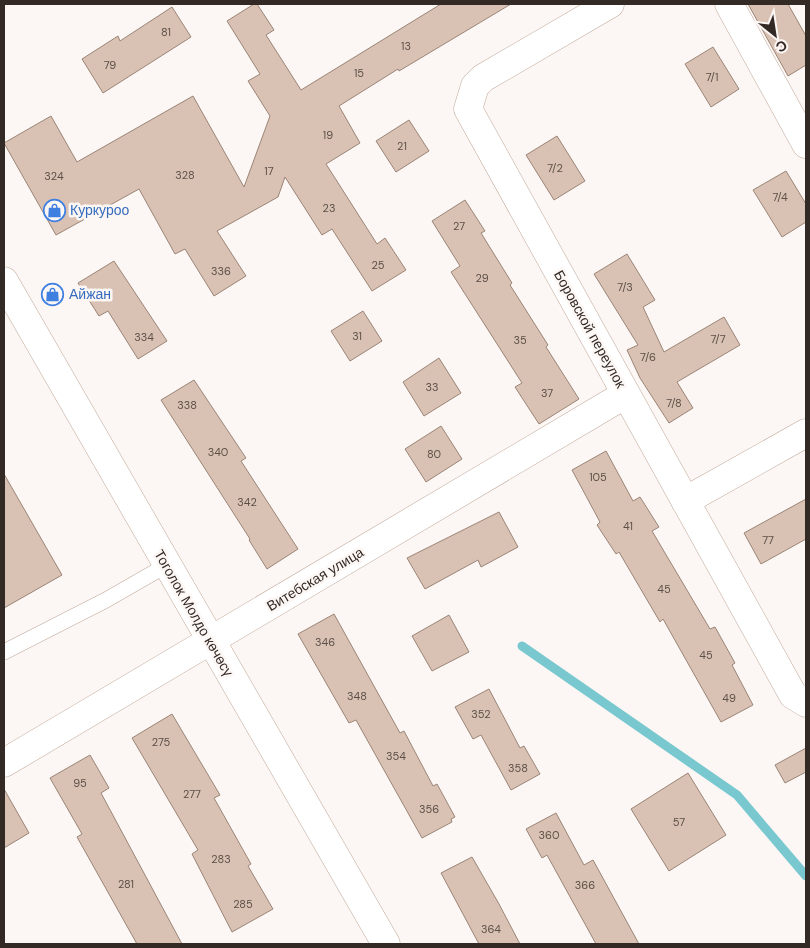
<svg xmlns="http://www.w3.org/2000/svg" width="810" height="948" viewBox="0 0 810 948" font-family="'DM Sans',sans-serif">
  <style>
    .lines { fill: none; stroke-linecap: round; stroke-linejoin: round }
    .stream { stroke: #79c8d0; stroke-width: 9 }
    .building { fill: #d9c1b3; stroke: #9a8577 }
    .service-casing { stroke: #c0a99a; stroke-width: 16 }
    .minor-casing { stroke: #c0a99a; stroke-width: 29 }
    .secondary-casing { stroke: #c0a99a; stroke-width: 29 }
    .service { stroke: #fff; stroke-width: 15 }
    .minor { stroke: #fff; stroke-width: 28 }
    .secondary { stroke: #fff; stroke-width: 28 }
    .labels { text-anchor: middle; stroke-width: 5; stroke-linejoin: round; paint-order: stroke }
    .number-label { font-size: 11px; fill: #5c5048 }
    .shop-label { font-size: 14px; fill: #366cbe; stroke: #fcf7f4; text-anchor: start }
    .street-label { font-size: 14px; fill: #332a25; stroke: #fcf7f4 }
  </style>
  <rect width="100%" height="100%" fill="#fcf7f4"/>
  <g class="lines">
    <path class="stream" d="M522,646L737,795L806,876"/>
  </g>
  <path class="building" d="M254,4H257L274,30L266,35L301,90L441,4H511L399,71L398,69L339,106L360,143L326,164L377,244L385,238L406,270L372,291L332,229L322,235L285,177L278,197L217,231L246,276L214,296L185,249L175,254L139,189L56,235L4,143L51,116L77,162L193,96L244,187L270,116L248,81L260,74L227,21Z
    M748,4H788L806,36V65L788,76Z
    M172,7L191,37L103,93L82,59L118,36L120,41Z
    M713,47L739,89L711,107L685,64Z
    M409,120L429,151L396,172L376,141Z
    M557,136L585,181L554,200L526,155Z
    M786,171L806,204V222L782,237L753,190Z
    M465,200L485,231L481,233L512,283L510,285L548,345L546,347L579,399L539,424L515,387L522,383L451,272L460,266L432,221Z
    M627,254L655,300L643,307L664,352L724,317L740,345L677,382L693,408L669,423L640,378L627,350L638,345L594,274Z
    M114,261L167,341L138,359L108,311L99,316L78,283Z
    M363,311L382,341L350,361L331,331Z
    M439,358L461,393L424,416L403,382Z
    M194,380L246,458L241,461L298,549L267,569L249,540L250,539L161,400Z
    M441,426L462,459L426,482L405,449Z
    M606,451L633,501L640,497L659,527L652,531L710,629L715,627L735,663L732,665L753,705L721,722L663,619L660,622L619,552L616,554L597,525L600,522L572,470Z
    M4,474L62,575L4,608Z
    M806,499V539L761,564L744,533Z
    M499,512L518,547L481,567L478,560L425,589L407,558Z
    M334,614L400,733L404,731L433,786L437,784L455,817L451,819L452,822L422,838L356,720L349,723L298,634Z
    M449,615L469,652L432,671L412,636Z
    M489,689L520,748L524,746L540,774L511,790L481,735L473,739L455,707Z
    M172,714L220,795L214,798L251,864L248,866L273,909L232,932L192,854L198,850L132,738Z
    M806,748V772L785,783L775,765Z
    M90,755L109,788L101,793L182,944H137L77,837L82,834L50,778Z
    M688,773L726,835L669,871L631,809Z
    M4,789L29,833L4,848Z
    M556,813L584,865L593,860L639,944H596L547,855L542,858L526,829Z
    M472,857L499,904L520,944H479L441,873Z"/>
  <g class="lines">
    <defs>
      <path id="service" d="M4,652L106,600L167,565"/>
      <path id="minor" d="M610,4L483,78L475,86L468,109L793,695L806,703
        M729,4L806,144
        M685,501L806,433
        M4,763L626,394"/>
      <path id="secondary" d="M4,281L386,944"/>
    </defs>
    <use href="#service" class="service-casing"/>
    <use href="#minor" class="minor-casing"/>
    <use href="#secondary" class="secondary-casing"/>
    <use href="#service" class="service"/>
    <use href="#minor" class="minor"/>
    <use href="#secondary" class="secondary"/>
  </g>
  <defs>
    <symbol id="shop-ring" viewBox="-11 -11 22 22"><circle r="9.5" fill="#fcf7f4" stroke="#3f7fe0" stroke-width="1.5"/><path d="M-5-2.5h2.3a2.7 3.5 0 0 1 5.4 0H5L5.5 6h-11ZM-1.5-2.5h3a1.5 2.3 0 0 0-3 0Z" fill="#3f7fe0"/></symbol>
  </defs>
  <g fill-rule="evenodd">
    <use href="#shop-ring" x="42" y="198" width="25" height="25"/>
    <use href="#shop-ring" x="40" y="282" width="25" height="25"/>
  </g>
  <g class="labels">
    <g class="number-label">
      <text x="166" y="36">81</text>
      <text x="406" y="50">13</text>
      <text x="110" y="69">79</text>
      <text x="359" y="77">15</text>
      <text x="712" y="81">7/1</text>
      <text x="328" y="139">19</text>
      <text x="402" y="150">21</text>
      <text x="555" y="172">7/2</text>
      <text x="269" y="175">17</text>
      <text x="185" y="179">328</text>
      <text x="54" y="180">324</text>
      <text x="780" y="201">7/4</text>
      <text x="329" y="212">23</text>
      <text x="459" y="230">27</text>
      <text x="378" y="269">25</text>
      <text x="221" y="275">336</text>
      <text x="482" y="282">29</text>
      <text x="625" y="291">7/3</text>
      <text x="357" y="340">31</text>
      <text x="144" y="341">334</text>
      <text x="718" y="343">7/7</text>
      <text x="520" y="344">35</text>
      <text x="648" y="361">7/6</text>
      <text x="432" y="391">33</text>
      <text x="547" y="397">37</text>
      <text x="674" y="407">7/8</text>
      <text x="187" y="409">338</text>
      <text x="218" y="456">340</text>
      <text x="434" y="458">80</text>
      <text x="598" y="481">105</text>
      <text x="247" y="506">342</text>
      <text x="628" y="530">41</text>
      <text x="768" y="544">77</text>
      <text x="664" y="593">45</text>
      <text x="325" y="646">346</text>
      <text x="706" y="659">45</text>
      <text x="357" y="700">348</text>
      <text x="729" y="702">49</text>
      <text x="481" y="718">352</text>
      <text x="161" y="746">275</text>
      <text x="396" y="760">354</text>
      <text x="518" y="772">358</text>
      <text x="80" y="787">95</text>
      <text x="192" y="798">277</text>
      <text x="429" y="813">356</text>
      <text x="679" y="826">57</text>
      <text x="549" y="839">360</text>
      <text x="221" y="863">283</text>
      <text x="126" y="888">281</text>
      <text x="585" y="889">366</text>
      <text x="243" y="908">285</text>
      <text x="491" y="933">364</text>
    </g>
    <g class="shop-label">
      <text x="70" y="215">Куркуроо</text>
      <text x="69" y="299">Айжан</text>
    </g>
    <g class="street-label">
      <text transform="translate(590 329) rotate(61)" y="5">Боровской переулок</text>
      <text transform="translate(315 579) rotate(-31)" y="5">Витебская улица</text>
      <text transform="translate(194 613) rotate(60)" y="5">Тоголок Молдо көчөсү</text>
    </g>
  </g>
  <rect width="810" height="948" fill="none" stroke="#332a25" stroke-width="10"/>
  <g transform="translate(775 35) rotate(150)" stroke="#fcf7f4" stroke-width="4" paint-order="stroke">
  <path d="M0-4L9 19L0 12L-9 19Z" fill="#332a25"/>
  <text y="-8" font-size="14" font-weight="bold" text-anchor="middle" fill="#332a25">С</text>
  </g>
</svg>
